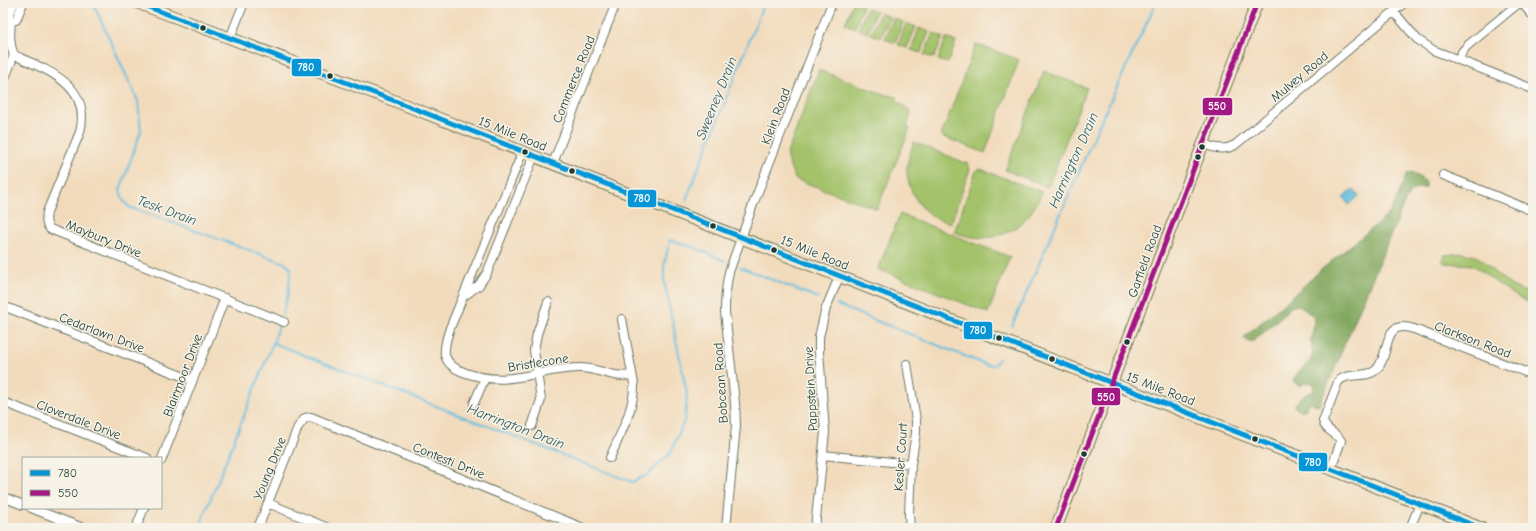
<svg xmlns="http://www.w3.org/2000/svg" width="1536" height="531" viewBox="0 0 1536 531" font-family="'Comic Neue',sans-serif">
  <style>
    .green { fill: #a3c26a; stroke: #61804f }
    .forest { fill: #82a85e; stroke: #507249 }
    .water { fill: #61bddf; stroke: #407d8a }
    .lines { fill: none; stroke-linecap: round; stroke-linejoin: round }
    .stream { stroke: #61bddf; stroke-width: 2 }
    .street-casing { stroke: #697464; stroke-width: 10 }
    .secondary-casing { stroke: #697464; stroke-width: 13 }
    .street { stroke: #fff; stroke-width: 8 }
    .secondary { stroke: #fae7c3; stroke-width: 11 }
    .bus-1-casing { stroke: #f7f3e8; stroke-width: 8 }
    .bus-2-casing { stroke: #f7f3e8; stroke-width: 8 }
    .bus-1 { stroke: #0696d7; stroke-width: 5 }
    .bus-2 { stroke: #a31984; stroke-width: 5 }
    .bus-dot { fill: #1f3d34; stroke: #f7f3e8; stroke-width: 1.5 }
    .labels { text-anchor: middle; stroke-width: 3; stroke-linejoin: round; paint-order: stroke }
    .street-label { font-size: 13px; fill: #1f3d34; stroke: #f7f3e8 }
    .water-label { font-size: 14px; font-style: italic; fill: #305d5f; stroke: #f7f3e8 }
    .line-badge { stroke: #f7f3e8; stroke-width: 1.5 }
    .badge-label { font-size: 11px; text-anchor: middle; font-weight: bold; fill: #fff }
  </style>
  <rect width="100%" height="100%" fill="#f7f3e8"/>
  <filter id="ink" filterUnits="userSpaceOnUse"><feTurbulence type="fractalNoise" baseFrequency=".025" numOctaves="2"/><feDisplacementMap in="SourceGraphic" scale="8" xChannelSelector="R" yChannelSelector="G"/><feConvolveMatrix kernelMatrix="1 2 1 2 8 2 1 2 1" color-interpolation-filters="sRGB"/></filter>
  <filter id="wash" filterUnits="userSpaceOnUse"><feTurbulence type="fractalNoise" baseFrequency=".012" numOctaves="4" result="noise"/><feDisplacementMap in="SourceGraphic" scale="16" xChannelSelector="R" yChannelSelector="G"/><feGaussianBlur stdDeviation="0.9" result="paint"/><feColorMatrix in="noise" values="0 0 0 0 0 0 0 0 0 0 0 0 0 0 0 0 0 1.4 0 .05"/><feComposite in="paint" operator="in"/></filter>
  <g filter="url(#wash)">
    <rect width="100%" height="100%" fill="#f2dbbc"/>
    <path class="green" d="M853,3L863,6L855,28L845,24Z
      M867,8L876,11L868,33L858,29Z
      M880,13L890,17L881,38L871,34Z
      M893,18L903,22L895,43L885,39Z
      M906,23L916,27L907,48L898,45Z
      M919,28L929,32L921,53L911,50Z
      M933,33L943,37L934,58L924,55Z
      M946,38L956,42L948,63L938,60Z
      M976,44L1019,60L985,153L941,136Z
      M819,70L883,94L897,97V100C902,106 907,106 911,113L907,127L910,128L877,209L795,179L786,156Z
      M1044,71L1087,88L1048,187L1005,170Z
      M914,142L968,164L970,169L951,223C947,222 941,221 936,218C918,209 906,187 907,166C908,158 911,150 914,142Z
      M980,169L1042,192C1027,230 994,248 954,232L976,171Z
      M900,214L1010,257L988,313L878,269Z
      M1463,253L1476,256L1484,261L1495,273L1512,286L1533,295V304L1519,298L1505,289L1473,265L1444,263L1442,260L1444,255Z"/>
    <path class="forest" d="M1412,172L1426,182V188H1418L1410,192L1402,208L1319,406L1310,402L1305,410H1298L1294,406C1299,398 1305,394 1314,391L1313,383L1307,382L1299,386L1293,381C1298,368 1307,367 1311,359C1315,351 1310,345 1311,338C1313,328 1315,327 1313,316L1298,305L1291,307L1268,329L1252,342L1244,339L1245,336L1287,301L1322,269L1387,216L1391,211L1407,174Z"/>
    <path class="water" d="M1353,189L1359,196L1349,205L1343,198Z"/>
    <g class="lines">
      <path class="stream" d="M93,3L138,101L141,131L120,190L123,200L129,207L285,263L291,268L288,294L282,316
        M686,200L764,3
        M740,267L818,298
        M837,305L987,365H994L999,359
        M1012,326L1100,123L1156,3
        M273,343L632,482L647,475L670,454L685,419L687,394L664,280V266L670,240L693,247L725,261
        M199,528L273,343L279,326"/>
    </g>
  </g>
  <g filter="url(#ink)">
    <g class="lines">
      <defs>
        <path id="street" d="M14,3L8,17L11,21L16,20L23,3
          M1522,3L1533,16
          M1394,12L1417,39L1433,50L1533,89
          M230,38L244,3
          M14,55C47,70 92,85 80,132L47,212C46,219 45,223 50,229L284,322
          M1459,60L1462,52L1467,46L1519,3
          M3,83L14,55C9,44 10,33 11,21
          M1203,144C1214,148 1224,151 1235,145L1404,3
          M523,151L450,328C442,351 440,364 466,373C509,388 537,369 578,368C598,367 611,379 632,375
          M553,163L616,3
          M1443,175L1533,211
          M464,296L479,285L487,273L534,156
          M3,306L192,380
          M907,364L916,420V433L911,464L909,515L910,528
          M3,402L147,458
          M474,403L485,378
          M532,426L541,400L534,350L537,334L548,302
          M823,455L911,464
          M610,458C619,436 635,408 634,384L622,319
          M161,461L225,298
          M1331,469L1341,441C1336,432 1325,431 1323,421L1338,382C1347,371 1366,379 1376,370C1392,354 1380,318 1414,329L1533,375
          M3,497L23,505
          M268,503L328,528
          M31,508L83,528
          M136,528L144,508
          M258,528L298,427L305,418L311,417L583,528
          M726,528L736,426L735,403L725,312C725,298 726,286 729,272L754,202L832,3
          M815,528L825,432L819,352V337L826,308L839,277
          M1410,528L1420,504"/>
        <path id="secondary" d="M138,3L395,101L619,190L1481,528
          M1056,528L1257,3"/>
      </defs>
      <use href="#street" class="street-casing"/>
      <use href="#secondary" class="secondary-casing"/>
      <use href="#street" class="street"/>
      <use href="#secondary" class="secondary"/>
      <defs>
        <path id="bus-1" d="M138,3L395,101L1481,528"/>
        <path id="bus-2" d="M1056,528L1257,3"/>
      </defs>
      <use href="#bus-1" class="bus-1-casing"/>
      <use href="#bus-2" class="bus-2-casing"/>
      <use href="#bus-1" class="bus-1"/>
      <use href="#bus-2" class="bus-2"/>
    </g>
  </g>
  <g class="bus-dot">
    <circle cx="203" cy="28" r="3.5"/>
    <circle cx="330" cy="76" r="3.5"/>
    <circle cx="1202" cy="147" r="3.5"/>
    <circle cx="525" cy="152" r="3.5"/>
    <circle cx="1198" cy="157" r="3.5"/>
    <circle cx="572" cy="171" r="3.5"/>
    <circle cx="713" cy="226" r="3.5"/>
    <circle cx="774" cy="250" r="3.5"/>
    <circle cx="999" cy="338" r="3.5"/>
    <circle cx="1127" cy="342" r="3.5"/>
    <circle cx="1052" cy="359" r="3.5"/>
    <circle cx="1255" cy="439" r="3.5"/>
    <circle cx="1084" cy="454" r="3.5"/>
  </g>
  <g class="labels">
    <g class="street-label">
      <text transform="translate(1299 76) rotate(-40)" y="5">Mulvey Road</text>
      <text transform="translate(573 79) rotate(-68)" y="5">Commerce Road</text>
      <text transform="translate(775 116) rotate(-69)" y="5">Klein Road</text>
      <text transform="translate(513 133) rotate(22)" y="5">15 Mile Road</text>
      <text transform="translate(104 238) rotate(22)" y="5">Maybury Drive</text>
      <text transform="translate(815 252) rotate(22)" y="5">15 Mile Road</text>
      <text transform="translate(1144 261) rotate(-70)" y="5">Garfield Road</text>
      <text transform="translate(102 332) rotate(21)" y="5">Cedarlawn Drive</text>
      <text transform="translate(1473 339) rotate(21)" y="5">Clarkson Road</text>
      <text transform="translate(538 362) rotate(-9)" y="5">Bristlecone</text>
      <text transform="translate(182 375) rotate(-69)" y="5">Blairmoor Drive</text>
      <text transform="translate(720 383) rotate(-94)" y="5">Bobcean Road</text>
      <text transform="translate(1161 388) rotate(21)" y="5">15 Mile Road</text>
      <text transform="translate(810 389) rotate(-93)" y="5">Pappstein Drive</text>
      <text transform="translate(79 419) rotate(21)" y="5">Cloverdale Drive</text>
      <text transform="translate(900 457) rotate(-86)" y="5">Kesler Court</text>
      <text transform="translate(449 460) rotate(22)" y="5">Contesti Drive</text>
      <text transform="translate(269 468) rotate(-68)" y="5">Young Drive</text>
    </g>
    <g class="water-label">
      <text transform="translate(716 98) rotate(-68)" y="5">Sweeney Drain</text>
      <text transform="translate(1073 160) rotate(-66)" y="5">Harrington Drain</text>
      <text transform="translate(167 210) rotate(20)" y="5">Tesk Drain</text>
      <text transform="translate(516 426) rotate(21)" y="5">Harrington Drain</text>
    </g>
  </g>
  <g class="line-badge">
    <rect x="291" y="58" width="31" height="19" rx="4" fill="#0696d7"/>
    <rect x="1202" y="97" width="31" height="19" rx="4" fill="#a31984"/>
    <rect x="627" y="189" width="30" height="19" rx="4" fill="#0696d7"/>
    <rect x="963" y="321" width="30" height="19" rx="4" fill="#0696d7"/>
    <rect x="1091" y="387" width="30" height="19" rx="4" fill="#a31984"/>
    <rect x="1298" y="452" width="30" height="20" rx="4" fill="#0696d7"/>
  </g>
  <g class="badge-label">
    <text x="306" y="71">780</text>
    <text x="1217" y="110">550</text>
    <text x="642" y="202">780</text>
    <text x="978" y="334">780</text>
    <text x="1106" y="401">550</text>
    <text x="1313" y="466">780</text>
  </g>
  <rect width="1536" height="531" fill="none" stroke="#f7f3e8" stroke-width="16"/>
  <rect x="22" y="457" width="140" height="52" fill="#f7f3e8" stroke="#a1aaa0"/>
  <rect x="30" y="470" width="20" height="6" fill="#0696d7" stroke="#a1aaa0"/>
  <text x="58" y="477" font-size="12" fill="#1f3d34">780</text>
  <rect x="30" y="490" width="20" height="6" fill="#a31984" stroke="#a1aaa0"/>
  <text x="58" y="497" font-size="12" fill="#1f3d34">550</text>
</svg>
